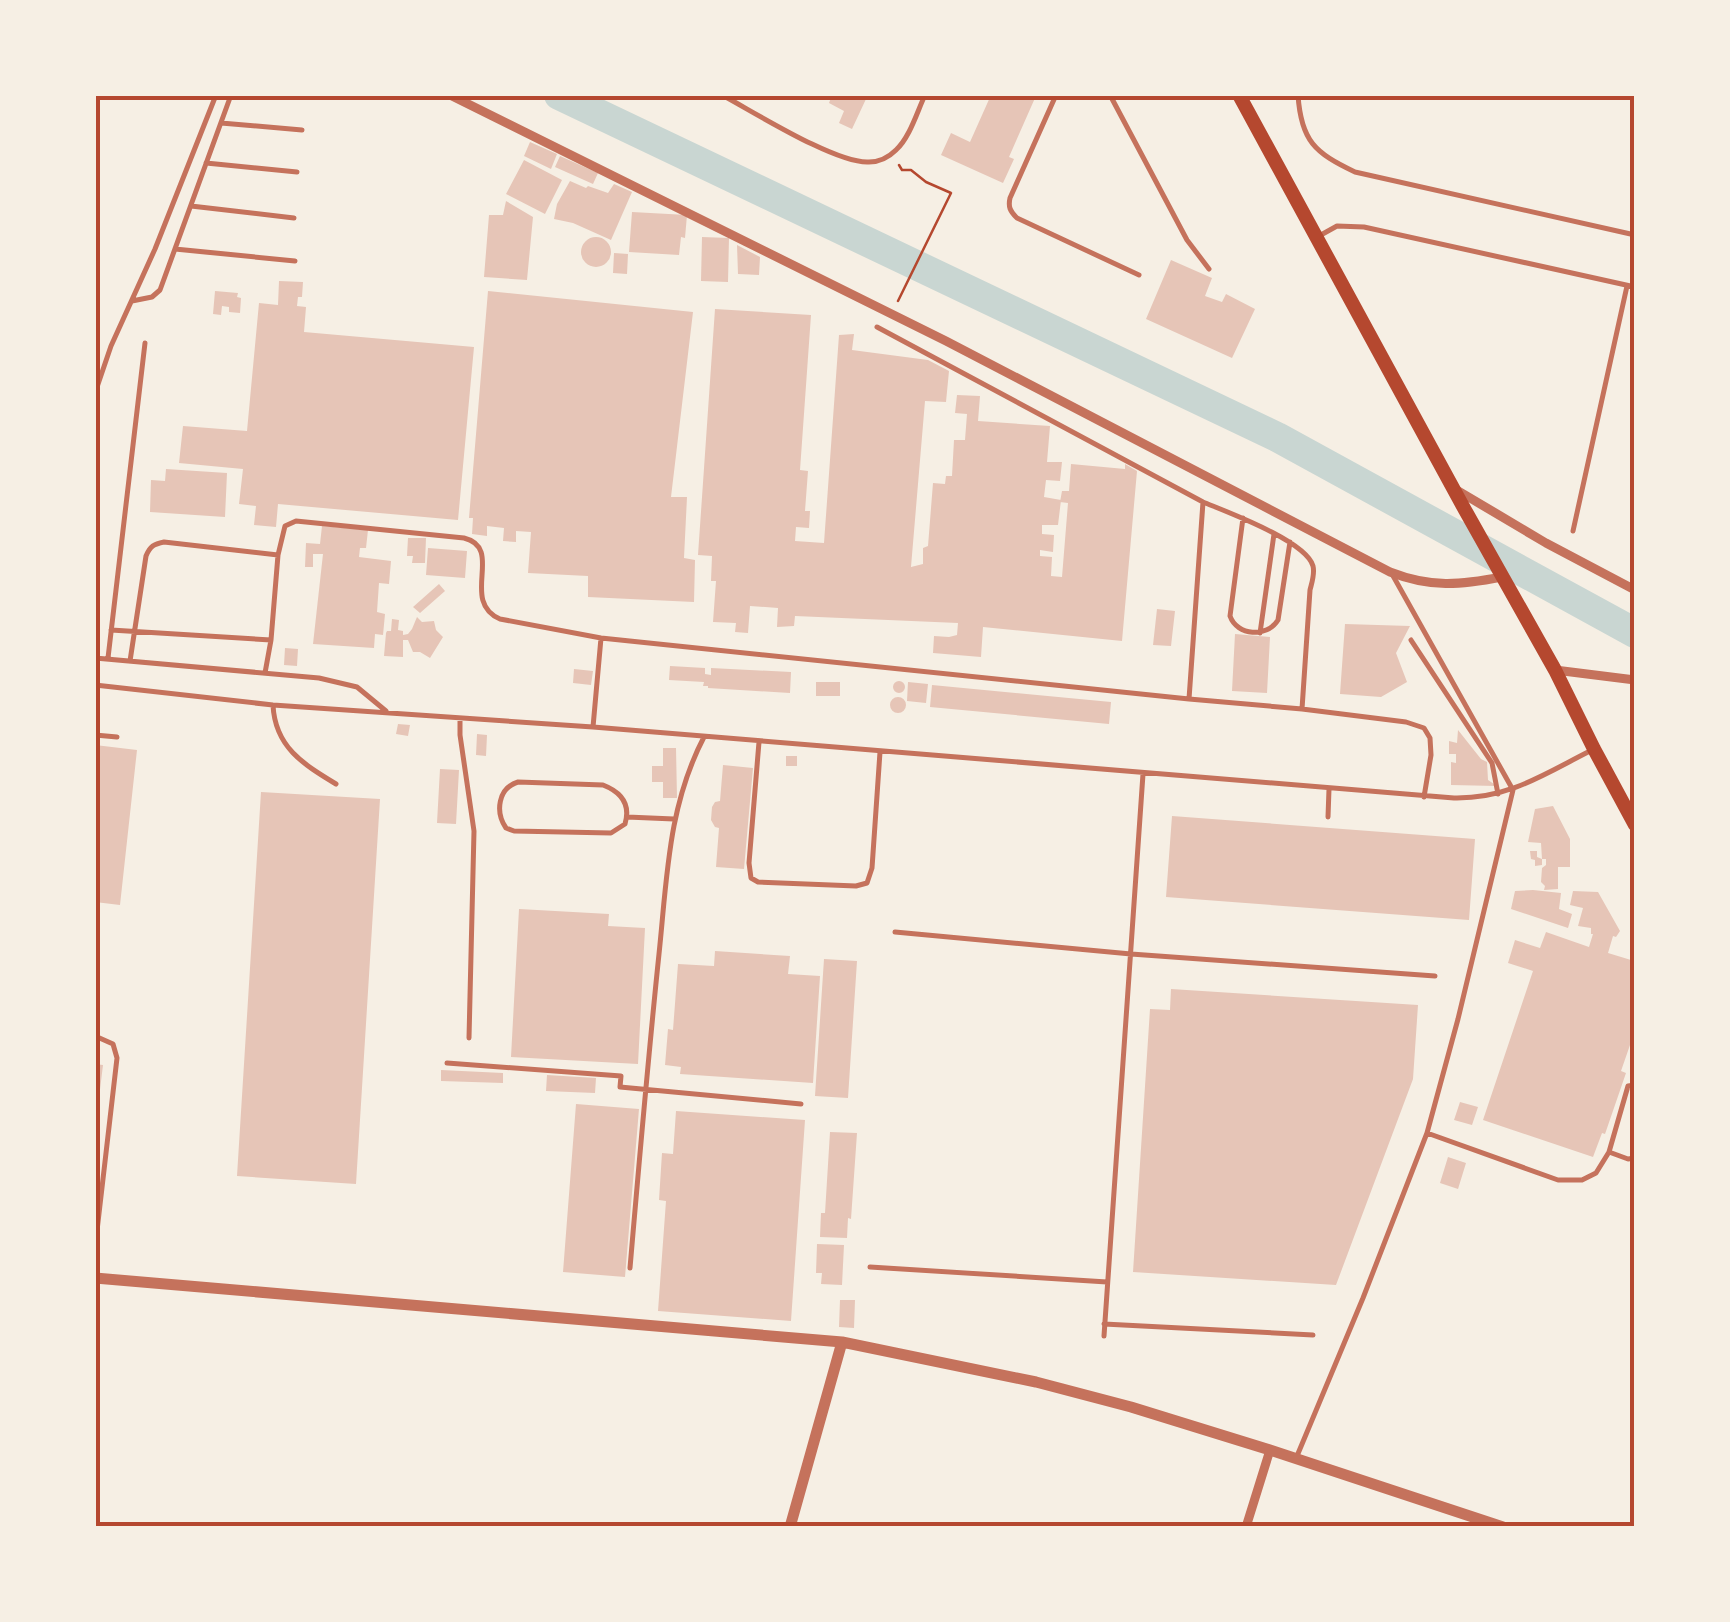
<svg xmlns="http://www.w3.org/2000/svg" width="1730" height="1622" viewBox="0 0 1730 1622" font-family="'Source Sans 3',sans-serif">
  <style>
    .lines { fill: none; stroke-linecap: round; stroke-linejoin: round }
    .river { stroke: #c9d6d2; stroke-width: 30 }
    .building { fill: #e6c5b7 }
    .path { stroke: #b5482f; stroke-width: 2.5 }
    .service { stroke: #c5725c; stroke-width: 5 }
    .minor { stroke: #c5725c; stroke-width: 9 }
    .tertiary { stroke: #c5725c; stroke-width: 11 }
    .secondary { stroke: #b5482f; stroke-width: 14 }
    .neatline { fill: none; stroke: #b5482f; stroke-width: 4 }
  </style>
  <rect width="100%" height="100%" fill="#f6efe4"/>
  <g class="lines">
    <path class="river" d="M559,95L1277,437L1635,633"/>
  </g>
  <path class="building" d="M832,95H872L869,100L866,99L852,129L839,123L844,111L829,103Z
    M991,95H1027L1035,98L1009,157L1014,159L1003,183L941,155L951,133L970,142Z
    M530,142L557,154L551,169L524,156Z
    M560,156L598,173L593,184L555,167Z
    M524,160L562,180L545,214L506,194Z
    M570,181L586,188L588,186L608,193L614,184L632,192L611,240L573,223L554,219L557,204Z
    M506,201L533,217L527,280L484,277L489,215H503Z
    M632,212L687,215L685,238L681,237L679,255L629,252Z
    M581 252a15 15 0 1 1 30 0a15 15 0 1 1-30 0Z
    M702,237L729,238L728,282L701,281Z
    M737,245L760,257L759,275L738,274Z
    M614,253L628,254L627,274L613,273Z
    M1171,260L1212,278L1205,296L1222,302L1226,294L1255,309L1232,358L1146,319Z
    M279,281L303,282L302,297H298L297,306L306,307L304,332L474,347L458,520L278,504L276,527L254,525L256,506L239,504L243,469L179,463L183,426L247,431L259,303L278,305Z
    M215,291L238,293L237,297L241,298L240,313L229,312V307L222,306L221,315L213,314Z
    M488,291L693,312L671,497H687L684,558L695,560L694,602L588,597V576L528,573L531,532L516,531V542L503,541L504,528L487,526V536L472,534L473,518H469Z
    M715,309L811,315L800,470L808,471L805,511H810L809,528L796,527L795,541L824,543L839,335L854,334L852,350L928,360L949,371L946,402L925,401L911,567L923,564V548L928,546L933,483L945,484L946,476H952L954,440H965L967,414L955,413L957,395L980,396L978,421L1050,426L1047,462H1062L1060,481L1046,480L1044,497L1061,500L1058,525H1042V534L1054,535L1053,552L1040,550V556L1052,557L1051,576L1062,577L1068,503L1060,502L1062,491H1069L1071,464L1125,469V464L1137,471L1122,641L983,627L981,657L933,653L934,636L949,637L957,635L958,623L795,616L794,626L777,627L778,608L750,606L748,633L735,632L736,623L713,622L716,581H711L712,556L698,555Z
    M166,469L227,473L225,517L150,512L151,480L165,481Z
    M322,526L368,530L366,548H360L359,557L391,561L389,584L379,583L377,612L385,614L383,635L375,634L374,648L313,644L323,554H313V567H305L306,543L320,544Z
    M408,538H426L425,563H412L413,556H407Z
    M428,548L467,551L465,578L426,575Z
    M439,584L445,591L420,613L413,607Z
    M1157,609L1175,611L1171,646L1153,645Z
    M417,617L422,622L434,621L436,630L443,637L430,658L420,652H413L408,640H403V657L384,656L386,633L387,631H391L392,619L399,620L398,630L403,631V635L408,634L412,629Z
    M1345,624L1410,626L1396,653L1407,682L1381,697L1340,694Z
    M1235,634L1270,637L1267,693L1232,691Z
    M285,648L298,649L297,666L284,665Z
    M670,666L705,668V674L711,675V668L791,672L790,693L708,688V686H703L704,682L669,680Z
    M574,669L593,671L591,685L573,683Z
    M893 687a6 6 0 1 1 12 0a6 6 0 1 1-12 0Z
    M816,682H840V696H816Z
    M908,682L928,684L926,703L907,701Z
    M932,685L1111,702L1109,724L930,707Z
    M890 705a8 8 0 1 1 16 0a8 8 0 1 1-16 0Z
    M398,724L410,725L408,736L396,734Z
    M1458,730L1481,759L1487,762L1488,780L1497,786L1451,785V762L1456,763V754H1449V741L1457,743Z
    M477,734L487,735L486,756L476,755Z
    M95,745L137,750L120,905L95,902Z
    M663,748H676L677,798H663V782H652V766H663Z
    M786,756H797V766H786Z
    M723,765L753,768L744,869L716,867L719,828L715,827L711,820L712,807L715,802L720,801Z
    M440,769L459,770L456,824L437,823Z
    M261,792L380,799L356,1184L237,1176Z
    M1553,806L1570,839V867H1558V889L1544,890L1545,886L1541,882L1542,868L1546,865V859H1542V865L1535,866V860L1531,859L1530,851H1537V857L1542,859L1541,843L1528,842L1535,809Z
    M1172,816L1475,839L1469,920L1166,897Z
    M1533,890L1561,893L1559,909L1572,914L1568,928L1511,909L1515,891Z
    M1573,891L1598,892L1620,931L1616,937L1613,936L1608,953L1631,960L1635,970V1046L1630,1045L1621,1071L1626,1073L1605,1134L1602,1133L1593,1157L1483,1120L1533,971L1508,963L1515,940L1540,948L1546,932L1589,947L1593,934H1591V928L1578,926L1583,908L1570,905Z
    M519,909L609,914L608,926L645,928L638,1064L511,1057Z
    M715,951L790,956L788,974L820,976L813,1083L680,1074L681,1067L665,1065L668,1029L673,1030L678,964L714,966Z
    M824,959L857,961L848,1098L815,1096Z
    M1171,989L1418,1005L1413,1079L1336,1285L1133,1272L1150,1009L1170,1010Z
    M95,1064L103,1065L97,1114H95Z
    M441,1070L503,1073V1083L441,1081Z
    M547,1075L596,1078L595,1093L546,1091Z
    M1460,1102L1478,1107L1472,1125L1454,1120Z
    M576,1104L639,1109L625,1277L563,1272Z
    M676,1111L805,1120L791,1321L658,1311L666,1201L659,1200L662,1153L673,1154Z
    M830,1132L857,1133L851,1219L848,1218L847,1238L820,1237L821,1213H825Z
    M1448,1157L1466,1163L1458,1189L1440,1183Z
    M817,1244L844,1245L842,1285L821,1284L822,1273H816Z
    M840,1300H855L854,1328L839,1327Z"/>
  <g class="lines">
    <path class="path" d="M898,301L951,193L926,182L911,170H902L899,165"/>
    <path class="service" d="M722,95C754,112 836,164 869,162C880,162 889,157 896,150C910,137 917,112 925,95
      M1056,95L1010,198C1008,207 1010,211 1017,218L1139,275
      M1110,95L1187,240L1209,269
      M1298,95C1301,141 1315,153 1355,172L1635,235
      M221,123L302,130
      M206,163L297,172
      M191,206L294,218
      M1319,236L1337,226L1364,227L1635,287
      M175,249L295,261
      M132,301L152,297L160,290L231,95
      M877,327L1203,502C1227,512 1306,541 1313,566C1315,574 1312,582 1310,590L1302,709
      M95,393L111,346L155,249L216,95
      M1243,518L1230,616C1237,636 1267,638 1278,620L1290,542
      M1573,531L1627,286
      M111,630L271,640
      M1260,633L1274,534
      M1411,640L1492,763L1498,794
      M95,658L319,678L357,687L386,711
      M108,658L145,343
      M130,661L146,556C150,546 154,544 164,542L278,555
      M265,673L271,640L278,555L285,526L296,521L464,538C505,548 459,601 500,619L601,638L1189,699L1302,709L1406,722L1424,728L1430,738L1431,755L1424,797
      M95,685L273,705L593,727L1454,798C1509,799 1544,774 1592,750
      M1189,699L1203,502
      M273,705C275,747 303,764 336,784
      M460,718V735L474,831L469,1038
      M593,727L601,638
      M95,735L117,737
      M759,742L749,863L751,878L758,882L856,886L867,883L872,868L880,752
      M518,782L603,785C621,792 631,804 625,824L611,833L514,831L506,828C495,812 498,788 518,782Z
      M627,817L674,819
      M1328,817L1329,789
      M895,932L1131,954L1435,976
      M95,1036L113,1044L117,1058L95,1248
      M447,1063L621,1076L620,1087L801,1104
      M1427,1133L1558,1180H1582L1596,1173L1609,1152L1628,1086L1635,1085
      M1609,1152L1628,1159L1635,1158
      M870,1267L1107,1282
      M630,1268C639,1163 648,1059 659,954C667,878 668,806 704,737
      M1104,1324L1313,1335
      M1104,1336L1143,774
      M1297,1456L1363,1298L1427,1133L1458,1019L1513,790L1392,574"/>
    <path class="minor" d="M450,95L946,341L1390,572C1431,588 1460,585 1502,577
      M1455,489L1546,543L1635,590
      M1555,670L1635,680
      M1246,1527L1270,1450"/>
    <path class="tertiary" d="M95,1278L842,1342L1036,1382L1131,1407L1270,1450L1503,1527
      M790,1527L842,1342"/>
    <path class="secondary" d="M1239,95L1465,510L1555,670L1594,749L1635,825"/>
  </g>
  <rect width="1730" height="1622" fill="none" stroke="#f6efe4" stroke-width="195"/>
  <rect x="98" y="98" width="1534" height="1426" class="neatline"/>
</svg>
